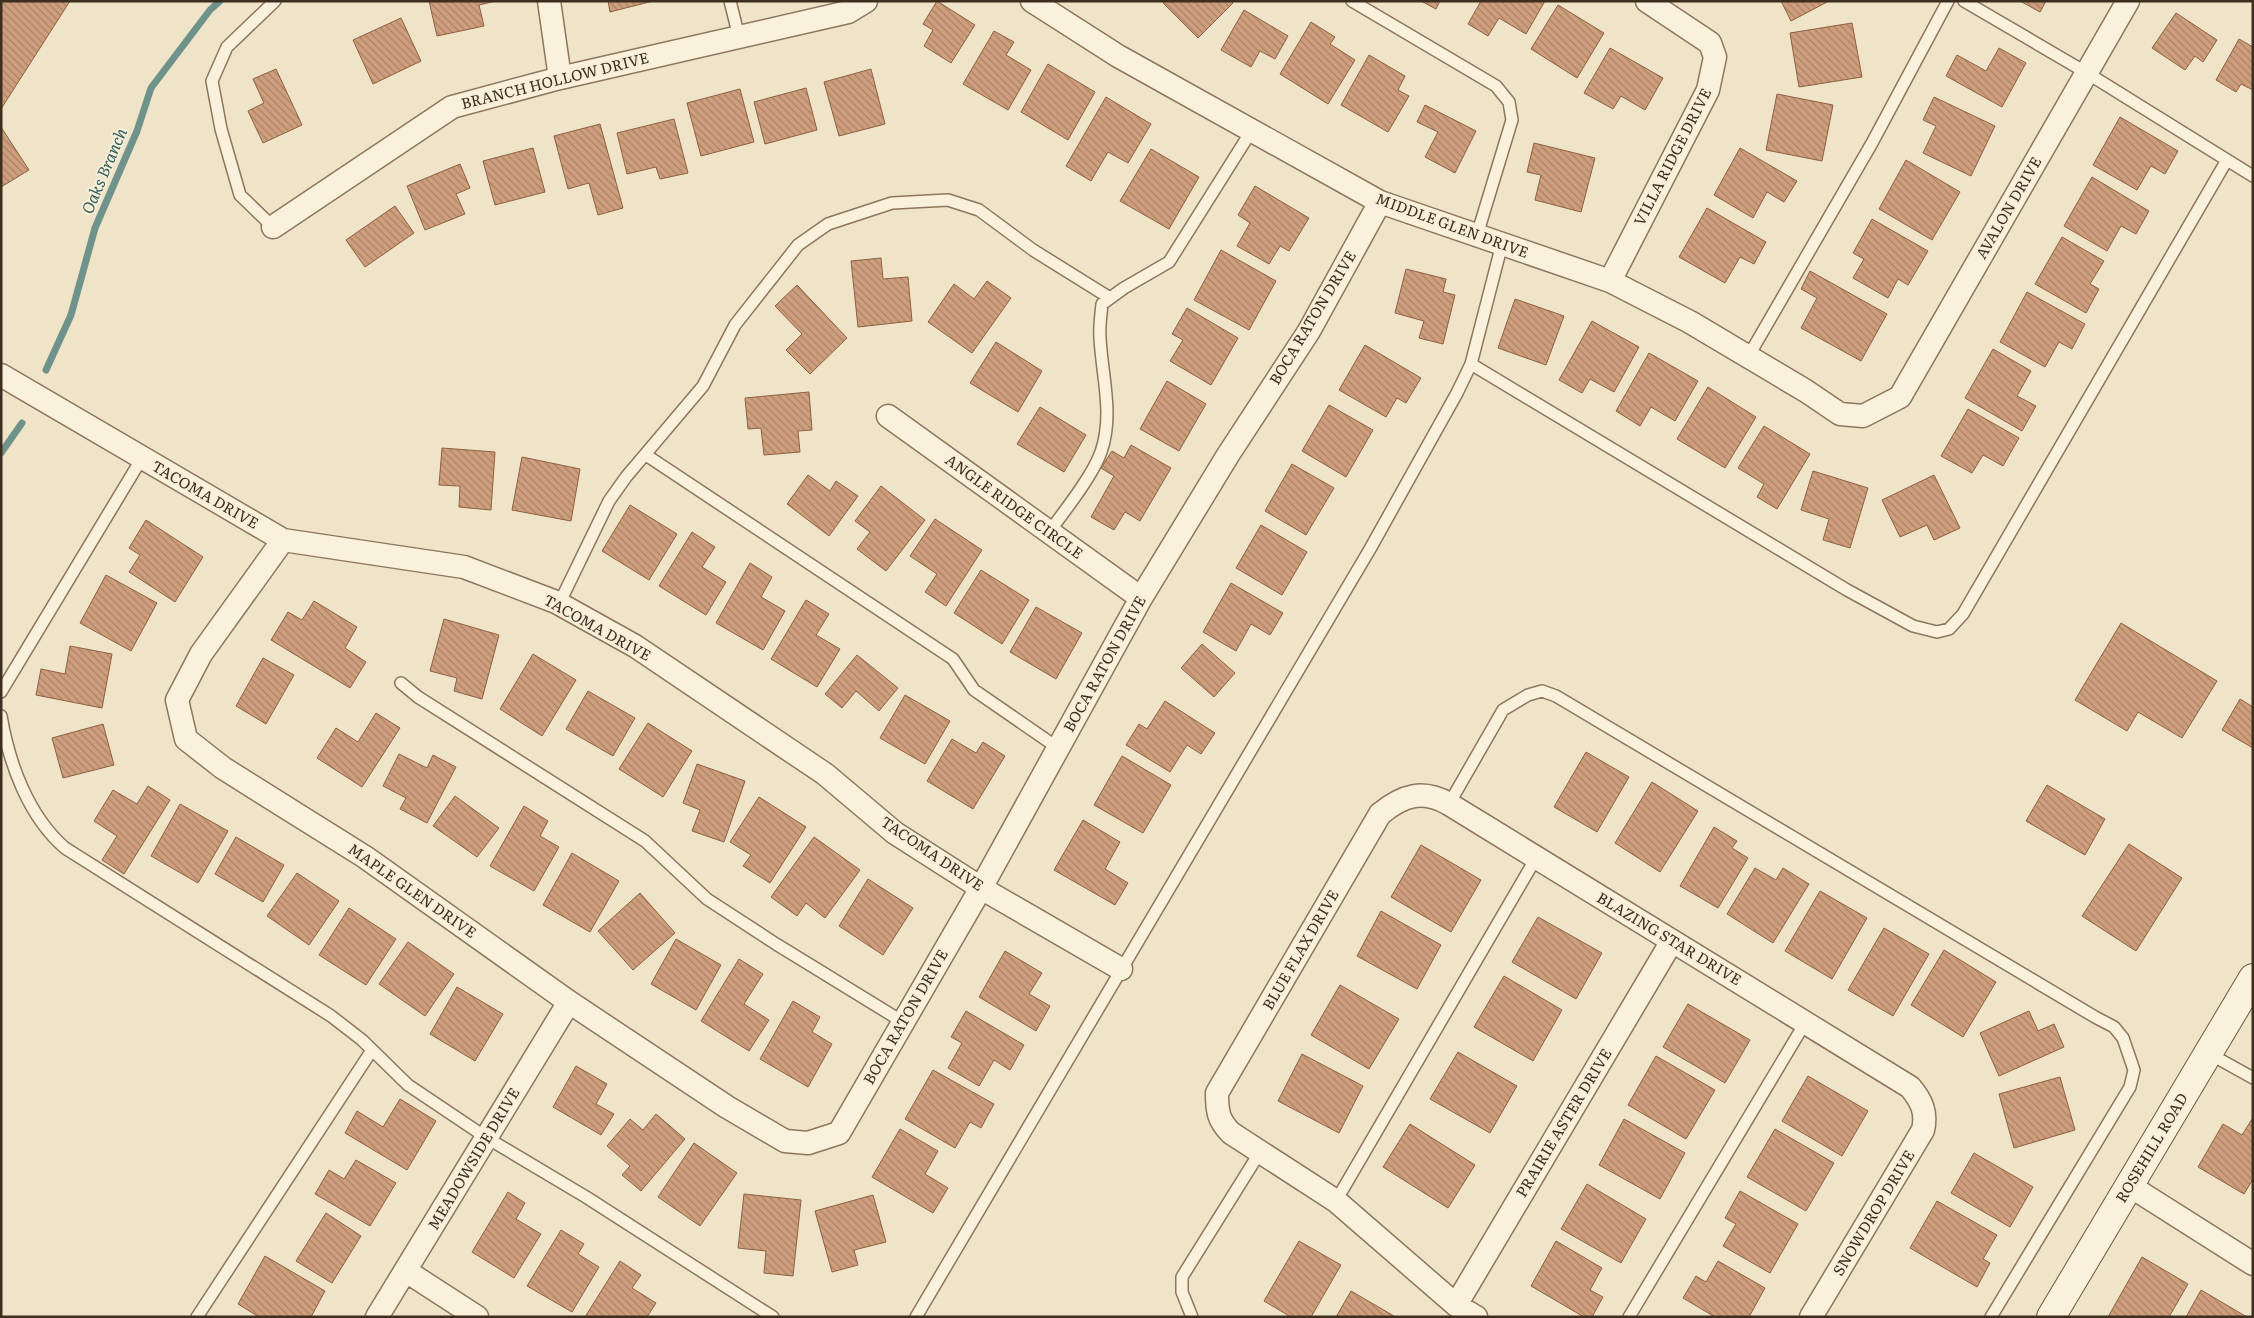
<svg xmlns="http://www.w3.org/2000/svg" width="2254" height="1318" viewBox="0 0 2254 1318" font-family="Literata,serif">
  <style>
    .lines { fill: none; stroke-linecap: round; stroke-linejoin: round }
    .stream { stroke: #6f938a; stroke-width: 7 }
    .building { fill: url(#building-back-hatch); stroke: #8d5f41 }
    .lane-casing { stroke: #8d765c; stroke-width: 14 }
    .street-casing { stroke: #8d765c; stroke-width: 25 }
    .secondary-casing { stroke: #6f573f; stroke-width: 30 }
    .lane { stroke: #faf1dc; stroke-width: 11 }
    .street { stroke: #faf1dc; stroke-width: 22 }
    .secondary { stroke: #faf1dc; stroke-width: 28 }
    .labels { text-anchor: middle; stroke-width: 4; stroke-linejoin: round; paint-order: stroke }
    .street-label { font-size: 15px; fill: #3d2e20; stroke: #f7eed8 }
    .water-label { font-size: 16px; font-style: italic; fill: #2f5d5a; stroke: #f7eed8 }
  </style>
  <defs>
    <pattern id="building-back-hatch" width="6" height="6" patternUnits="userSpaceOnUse" patternTransform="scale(1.25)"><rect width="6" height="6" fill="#cf9f7d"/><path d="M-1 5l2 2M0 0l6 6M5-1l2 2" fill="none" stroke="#a98266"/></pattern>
  </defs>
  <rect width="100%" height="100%" fill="#f0e4c8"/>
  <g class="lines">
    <path class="stream" d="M46,370L71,315L95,228L137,131L151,88L210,10L220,1
      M1,453L22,423"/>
  </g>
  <path class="building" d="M1,1H70L1,109Z
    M429,1H496L479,5L484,26L437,36Z
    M608,1H653L610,12Z
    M937,1L975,25L951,63L924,46L933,30L923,24Z
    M1165,1H1232L1233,3L1198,38L1163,3Z
    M1421,1H1440L1436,9Z
    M1481,1H1545L1526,34L1499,18L1488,36L1468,24Z
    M1781,1H1829L1791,21Z
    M2020,1H2046L2040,12Z
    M1558,5L1604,33L1577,78L1531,49Z
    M1244,10L1288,36L1275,59L1260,51L1251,67L1221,50Z
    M2176,13L2217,40L2203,62L2195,56L2185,70L2152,48Z
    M401,18L421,61L373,84L353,40Z
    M1311,22L1335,37L1330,44L1355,60L1328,104L1280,74Z
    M1852,23L1862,77L1799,87L1790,33Z
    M994,31L1014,42L1006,55L1031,70L1008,110L963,84Z
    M2239,39L2253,47V90L2241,84L2236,92L2216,80Z
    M1610,48L1663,78L1645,110L1621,96L1613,109L1584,93Z
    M1999,48L2026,63L2002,107L1946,76L1957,55L1986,71Z
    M1369,55L1405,76L1398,90L1409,96L1388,132L1341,105Z
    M1048,64L1095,92L1068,140L1021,112Z
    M276,69L302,125L263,143L248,111L264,103L253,79Z
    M871,69L885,124L839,136L824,82Z
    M806,88L817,130L765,144L754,102Z
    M740,89L754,142L701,156L687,103Z
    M1777,94L1833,105L1822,161L1766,150Z
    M1106,97L1151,124L1128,163L1108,152L1091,181L1066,166Z
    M1934,97L1995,126L1971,176L1923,153L1936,126L1923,120Z
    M1425,105L1476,131L1455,173L1425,157L1438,132L1417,122Z
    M2120,117L2178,151L2165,174L2151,166L2137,190L2093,165Z
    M674,119L688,173L660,179L656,167L627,174L617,133Z
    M600,124L623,208L598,215L589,183L568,189L554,136Z
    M1,127L29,170L1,187Z
    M1534,143L1595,158L1581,212L1535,200L1541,175L1527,172Z
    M533,148L545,192L495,205L483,161Z
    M1740,148L1797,181L1784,202L1767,192L1753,218L1714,195Z
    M1151,149L1199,177L1169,229L1120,201Z
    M1906,160L1960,192L1932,240L1879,209Z
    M460,164L470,188L456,194L465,214L425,230L407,186Z
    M2092,177L2149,211L2136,234L2121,226L2107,251L2064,226Z
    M1255,186L1309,218L1289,251L1280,246L1269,264L1237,246L1250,223L1238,215Z
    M395,206L414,233L365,267L346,240Z
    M1707,208L1766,242L1754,264L1740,257L1725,283L1679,257Z
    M1872,219L1928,251L1908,285L1898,279L1888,298L1853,278L1864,259L1853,253Z
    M2062,237L2104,261L2090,284L2099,289L2086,313L2035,284Z
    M1221,250L1276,281L1249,330L1194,300Z
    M881,258L883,279L908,277L912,321L858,327L851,261Z
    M1406,269L1446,279L1443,292L1455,295L1443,344L1419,338L1424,321L1395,313Z
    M1810,271L1887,314L1861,361L1801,328L1817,298L1801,289Z
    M987,281L1011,298L972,353L928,322L954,284L974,299Z
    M797,285L847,338L810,374L786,350L802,334L775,306Z
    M2027,292L2085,324L2072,349L2059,342L2045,367L2000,342Z
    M1515,299L1564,316L1546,365L1498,348Z
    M1187,308L1238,338L1211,385L1170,361L1183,340L1172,334Z
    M1592,321L1639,347L1614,392L1590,379L1582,393L1559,380Z
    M996,342L1042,371L1018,412L970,383Z
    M1365,345L1421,378L1406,403L1397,398L1386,417L1339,390Z
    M1993,349L2031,371L2017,396L2036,406L2022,431L1965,398Z
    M1649,353L1698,381L1675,421L1651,407L1640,426L1616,411Z
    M1167,381L1206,404L1179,451L1140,429Z
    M1708,387L1756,417L1725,468L1677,439Z
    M809,392L812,430L798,431L800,452L764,455L761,428L748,429L745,398Z
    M1329,405L1373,430L1346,477L1302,451Z
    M1040,407L1086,435L1064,472L1017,444Z
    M1968,409L2019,438L2003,466L1983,455L1972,473L1941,456Z
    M1764,426L1810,454L1777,509L1757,497L1764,484L1738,468Z
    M1131,445L1171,468L1140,521L1125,512L1114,530L1091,517L1114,476L1101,468L1112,451L1124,458Z
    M442,448L495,452L491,510L459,507L460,486L439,485Z
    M522,457L580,469L571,521L512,510Z
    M1292,464L1334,488L1306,535L1265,511Z
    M1813,471L1868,488L1850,548L1823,540L1829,519L1801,510Z
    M808,475L830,491L836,481L858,496L829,536L787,504Z
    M1934,475L1960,528L1934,540L1927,525L1900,537L1882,500Z
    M881,486L925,520L886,571L857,549L870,532L855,521Z
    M630,505L677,534L649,580L602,551Z
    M935,519L982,550L946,606L925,592L937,574L910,556Z
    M146,520L203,557L175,602L129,572L140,555L129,548Z
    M1261,525L1307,552L1282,595L1236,568Z
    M692,532L715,547L702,567L726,582L706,615L659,586Z
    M750,563L772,577L761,597L785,611L763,650L716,623Z
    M981,570L1029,600L1002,644L954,613Z
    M106,575L157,603L131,651L80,623Z
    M1231,583L1283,613L1270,635L1251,624L1236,651L1203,632Z
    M806,600L829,614L816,635L840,649L817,687L771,659Z
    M314,601L357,627L345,648L366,662L350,688L271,640L288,612L302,620Z
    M1036,607L1082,633L1056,679L1010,652Z
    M444,619L499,635L482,699L454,691L457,678L430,671Z
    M2121,623L2217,681L2182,738L2138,712L2127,731L2075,700Z
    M1202,644L1235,673L1214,697L1181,668Z
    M70,646L112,654L102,708L36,695L41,669L65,674Z
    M533,654L576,680L542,736L500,709Z
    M857,655L898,688L879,711L856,691L842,708L825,694Z
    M263,658L294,675L266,724L236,706Z
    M588,691L635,718L613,756L566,729Z
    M905,695L950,721L925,764L880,738Z
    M2240,699L2253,707V748L2222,730Z
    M1165,701L1215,733L1201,754L1187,745L1170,772L1126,745L1139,724L1147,729Z
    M376,713L400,728L362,787L317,758L336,728L358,742Z
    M648,723L692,751L663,797L619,769Z
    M103,724L114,765L63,778L52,738Z
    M952,739L976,753L983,742L1005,756L973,809L927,781Z
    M1586,752L1629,777L1597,832L1554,807Z
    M399,754L427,768L433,755L456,767L427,823L400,809L406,798L383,786Z
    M1122,756L1171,785L1143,833L1094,805Z
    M697,764L745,781L724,842L692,831L700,810L683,803Z
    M1652,782L1698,811L1660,872L1615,843Z
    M2047,785L2105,819L2085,855L2026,821Z
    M148,786L170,800L124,874L102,860L117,836L94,821L113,790L137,804Z
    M455,796L499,828L477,857L433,826Z
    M759,797L806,827L770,883L743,866L751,855L730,842Z
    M180,804L228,831L198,883L151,856Z
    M524,806L548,821L540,836L559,847L534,891L490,866Z
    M1083,820L1120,842L1105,869L1128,883L1115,905L1054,870Z
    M1714,827L1737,841L1732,848L1748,858L1718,908L1680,886Z
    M236,837L284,865L263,902L215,874Z
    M814,837L860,870L825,918L806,903L797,916L771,897Z
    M2129,844L2182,878L2136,951L2082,916Z
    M1421,845L1481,880L1451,932L1391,897Z
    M572,853L619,881L590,932L543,905Z
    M1755,868L1776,880L1783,868L1809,884L1773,943L1727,914Z
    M297,873L339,901L309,945L267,916Z
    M868,879L913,908L883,955L839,926Z
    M1820,891L1867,918L1832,979L1785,951Z
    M640,893L675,933L633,970L598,931Z
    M349,908L396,939L366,985L319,955Z
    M1381,911L1441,945L1417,989L1357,956Z
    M1538,917L1602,953L1576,999L1512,962Z
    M1884,928L1929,954L1893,1016L1848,990Z
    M676,939L721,965L696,1010L651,984Z
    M408,942L454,974L425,1016L379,984Z
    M1944,950L1996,982L1963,1037L1911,1005Z
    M1005,951L1042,973L1029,994L1050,1006L1036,1031L979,997Z
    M739,959L763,974L744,1004L769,1020L749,1051L701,1021Z
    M1504,976L1562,1010L1533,1061L1474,1027Z
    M1340,985L1399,1019L1369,1069L1311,1035Z
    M457,987L503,1014L475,1061L430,1034Z
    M793,1001L820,1017L812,1032L832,1044L808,1087L760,1059Z
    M1688,1004L1750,1040L1725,1083L1663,1047Z
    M966,1011L1024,1045L1010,1070L994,1060L979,1086L948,1068L962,1043L951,1037Z
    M2029,1011L2038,1031L2054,1024L2064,1047L1999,1076L1980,1033Z
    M1458,1052L1517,1086L1490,1133L1430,1099Z
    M1302,1054L1363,1086L1339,1133L1278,1101Z
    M1656,1056L1715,1090L1686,1139L1628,1105Z
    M576,1066L607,1084L596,1104L614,1114L601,1135L553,1107Z
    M933,1070L994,1104L981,1128L970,1122L955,1148L905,1119Z
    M1808,1076L1868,1111L1842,1156L1782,1121Z
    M2060,1077L2075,1130L2014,1148L1999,1094Z
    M400,1099L436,1121L407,1170L345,1133L357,1111L383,1127Z
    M656,1114L685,1139L641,1191L622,1175L630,1166L607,1146L630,1119L643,1130Z
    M1624,1119L1685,1153L1660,1199L1599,1165Z
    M2252,1119L2253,1179L2244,1194L2198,1167L2223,1124L2242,1135Z
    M1410,1124L1475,1165L1448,1208L1383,1167Z
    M900,1129L938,1151L925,1174L948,1188L933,1213L872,1177Z
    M1775,1129L1834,1163L1806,1211L1747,1177Z
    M694,1143L737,1173L700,1226L658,1197Z
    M1974,1153L2033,1187L2010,1227L1951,1193Z
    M356,1160L396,1183L370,1226L315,1194L329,1170L344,1179Z
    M1587,1184L1646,1219L1621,1263L1561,1229Z
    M1740,1191L1798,1224L1770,1273L1723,1246L1736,1224L1725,1218Z
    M508,1192L525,1203L516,1219L541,1234L514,1278L472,1252Z
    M744,1194L801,1200L793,1276L764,1273L766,1251L738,1248Z
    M873,1195L886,1242L854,1250L858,1265L832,1272L815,1211Z
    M1937,1201L1997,1235L1983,1259L1990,1263L1977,1287L1910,1248Z
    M326,1213L361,1236L332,1283L296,1261Z
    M561,1230L584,1244L578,1254L599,1267L572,1312L527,1286Z
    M1299,1241L1341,1265L1311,1317H1291L1264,1301Z
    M1556,1241L1602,1268L1590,1290L1603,1297L1592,1317H1584L1531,1286Z
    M265,1256L325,1291L311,1317H259L238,1304Z
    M2142,1257L2188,1284L2169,1317H2108Z
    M620,1261L641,1275L632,1288L656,1303L647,1317H585Z
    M1718,1261L1765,1288L1749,1317H1715L1683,1298L1696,1276L1706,1282Z
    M2201,1290L2247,1317H2186Z
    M1351,1291L1394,1316V1317H1336Z"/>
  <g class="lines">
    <defs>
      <path id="lane" d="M730,1L739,37
        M1352,1L1496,86L1509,102L1512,120L1477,235
        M1964,1L2087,73L2227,160
        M273,227L240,195L221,129L212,81L227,47L275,1
        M1748,357L1872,143L1948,1
        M1471,364L1847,590L1913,626L1937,632L1949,629L1963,614L2227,160L2253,176
        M646,455L953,659L974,690L1058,748
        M1049,532C1064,512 1093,475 1101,452C1114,414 1102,377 1100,338C1099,327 1101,315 1102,304L1124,288L1169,262L1252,130
        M559,604L609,501L626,477L703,386L735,325L798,245L828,224L892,203L948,200L979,210L1033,250L1110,298
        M401,683L418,697L645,841L707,899L776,944L903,1022
        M1,692L142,458
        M1,716C9,763 28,816 65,848L331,1016L362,1040L408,1085L487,1138L586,1197L773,1317
        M1449,804L1503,710L1528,695L1542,691L1556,696L2095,1017L2114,1027L2123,1038L2134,1070L2130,1087L1991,1317
        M2208,1053L2253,1078
        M1336,1201L1536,858
        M197,1317L372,1050
        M916,1317L1370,549L1457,393L1471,364L1502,244
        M1192,1317L1182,1292V1277L1260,1152
        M1629,1317L1805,1023"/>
      <path id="street" d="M549,1L560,78
        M1032,1L1118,56L1380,202L1610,281L1690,322L1806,391L1840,414L1863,416L1900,397L2128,1
        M273,227L452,107L560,78L848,12L866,1
        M1610,281L1708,90L1715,57L1710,43L1647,1
        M1,375L283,540L464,567L556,602L635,646L825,774L895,833L981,888L1121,969
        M888,416L1141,598
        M283,540L201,654L177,700L186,739L223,768L365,857L569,1002L727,1107L785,1141L808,1143L839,1133L981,888L1141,598L1228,455L1309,331L1380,202
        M2130,1186L2253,1264
        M406,1271L477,1317
        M1456,1305L1672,941
        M377,1317L569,1002
        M1476,1317L1456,1305L1336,1201L1231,1133C1218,1120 1217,1111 1217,1093L1380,814C1403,795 1423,789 1449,804L1910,1087C1922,1101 1927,1113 1923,1130L1811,1317"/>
      <path id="secondary" d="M2051,1317L2253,978"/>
    </defs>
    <use href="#lane" class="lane-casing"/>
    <use href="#street" class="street-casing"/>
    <use href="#secondary" class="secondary-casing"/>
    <use href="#lane" class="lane"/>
    <use href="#street" class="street"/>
    <use href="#secondary" class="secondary"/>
  </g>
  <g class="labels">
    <g class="street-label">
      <text transform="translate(555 81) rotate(-14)" y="5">BRANCH HOLLOW DRIVE</text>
      <text transform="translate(1673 157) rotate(-63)" y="5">VILLA RIDGE DRIVE</text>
      <text transform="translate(2009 208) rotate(-60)" y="5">AVALON DRIVE</text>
      <text transform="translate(1452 226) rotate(20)" y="5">MIDDLE GLEN DRIVE</text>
      <text transform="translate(1313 318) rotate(-59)" y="5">BOCA RATON DRIVE</text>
      <text transform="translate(205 495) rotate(30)" y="5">TACOMA DRIVE</text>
      <text transform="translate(1014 507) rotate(36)" y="5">ANGLE RIDGE CIRCLE</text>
      <text transform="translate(597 628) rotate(29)" y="5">TACOMA DRIVE</text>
      <text transform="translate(1105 664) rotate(-61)" y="5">BOCA RATON DRIVE</text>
      <text transform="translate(932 854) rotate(34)" y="5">TACOMA DRIVE</text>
      <text transform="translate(412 891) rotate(35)" y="5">MAPLE GLEN DRIVE</text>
      <text transform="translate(1669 939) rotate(31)" y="5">BLAZING STAR DRIVE</text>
      <text transform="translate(1301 950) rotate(-60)" y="5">BLUE FLAX DRIVE</text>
      <text transform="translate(906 1017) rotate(-60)" y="5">BOCA RATON DRIVE</text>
      <text transform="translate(1564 1123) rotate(-59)" y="5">PRAIRIE ASTER DRIVE</text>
      <text transform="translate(2152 1148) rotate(-59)" y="5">ROSEHILL ROAD</text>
      <text transform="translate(474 1159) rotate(-59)" y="5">MEADOWSIDE DRIVE</text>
      <text transform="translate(1874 1213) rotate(-59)" y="5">SNOWDROP DRIVE</text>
    </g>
    <g class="water-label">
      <text transform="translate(104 171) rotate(-67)" y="6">Oaks Branch</text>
    </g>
  </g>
  <rect width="2254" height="1318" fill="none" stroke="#3d2e20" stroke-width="5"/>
</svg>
